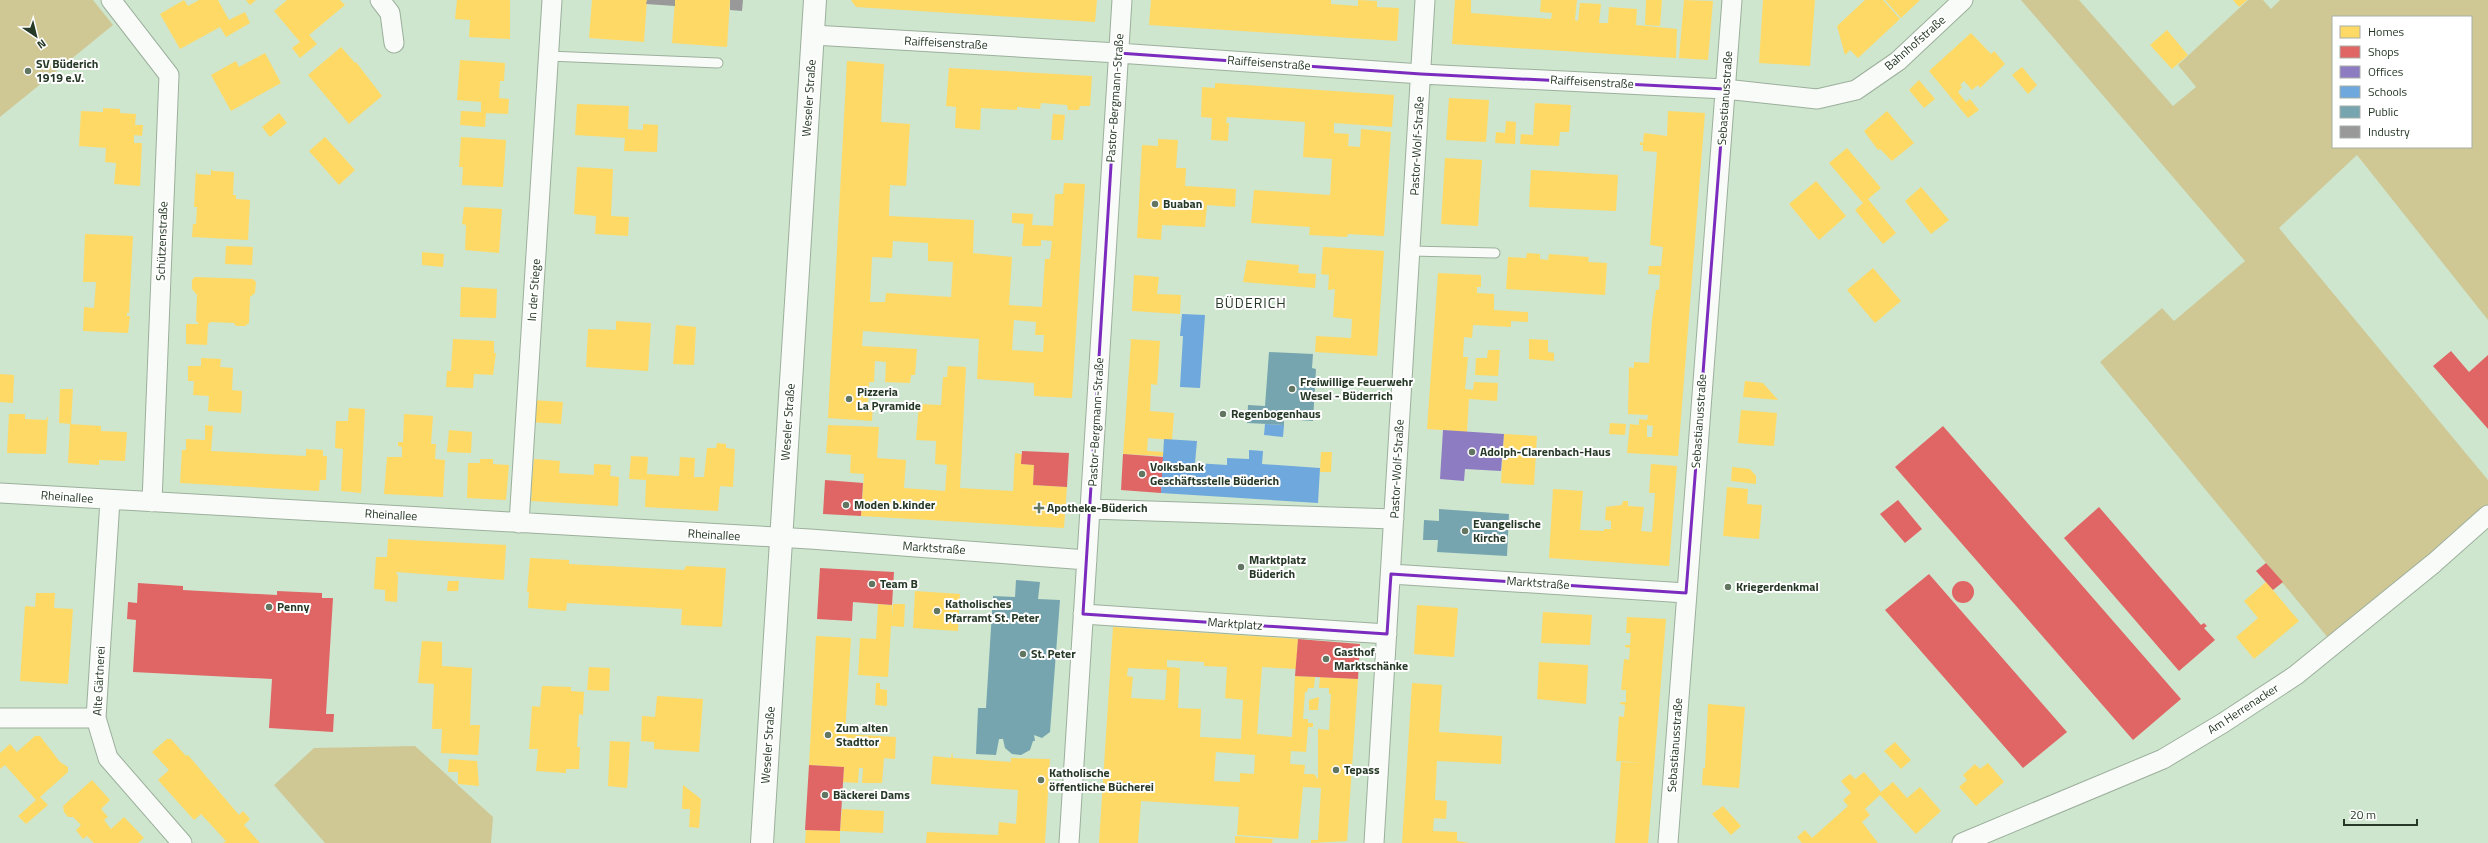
<svg xmlns="http://www.w3.org/2000/svg" width="2488" height="843" viewBox="0 0 2488 843" font-family="'Titillium Web',sans-serif">
  <style>
    .green { fill: #cfc895; fill-rule: evenodd }
    .homes { fill: #ffd966; fill-rule: evenodd }
    .shops { fill: #e06666 }
    .offices { fill: #8e7cc3 }
    .schools { fill: #6fa8dc }
    .public { fill: #76a5af }
    .industry { fill: #999 }
    .lines { fill: none; stroke-linecap: round; stroke-linejoin: round }
    .service-casing { stroke: #9caf9c; stroke-width: 11 }
    .minor-casing { stroke: #9caf9c; stroke-width: 21 }
    .tertiary-casing { stroke: #9caf9c; stroke-width: 24 }
    .service { stroke: #f8fbf8; stroke-width: 9 }
    .minor { stroke: #f8fbf8; stroke-width: 19 }
    .tertiary { stroke: #f8fbf8; stroke-width: 22 }
    .marked { fill: none; stroke: #7b2cbf; stroke-width: 3; stroke-linejoin: round }
    .poi-dot { fill: #617561; stroke: #fff; stroke-width: 1.5 }
    .labels { text-anchor: middle; stroke-width: 4; stroke-linejoin: round; paint-order: stroke }
    .street-label { font-size: 12px; fill: #263826; stroke: #fff }
    .poi-label { font-size: 12px; font-weight: bold; fill: #263826; stroke: #fff; text-anchor: start }
    .quarter-label { font-size: 14px; letter-spacing: 1px; fill: #263826; stroke: #fff }
  </style>
  <rect width="100%" height="100%" fill="#cee6ce"/>
  <path class="green" d="M0,0H93L113,25L0,117Z
    M2021,0H2079L2173,106L2196,87L2178,65L2248,0H2263L2271,9L2280,0H2488V320L2357,155L2279,228L2488,480V515L2333,644L2100,362L2162,308L2174,321L2245,261ZM2333,17H2471V147H2333Z
    M415,746L493,817L491,843H325L274,785L314,748Z"/>
  <path class="homes" d="M184,0L188,6L199,0H218L229,20L245,12L250,23L226,37L220,27L180,49L160,14Z
    M246,0H256L250,5Z
    M287,0H340L345,5L309,35L317,44L300,58L292,48L300,42L274,11Z
    M457,0H510V39L469,37L470,20L455,19Z
    M592,0H647L644,42L589,38Z
    M675,0H730L727,47L672,43Z
    M851,0H1097L1095,22L856,7Z
    M1151,0H1331V4L1358,6V0L1377,1V7L1399,8L1397,41L1149,25Z
    M1455,0H1471V13L1551,19L1552,13L1540,12L1541,0H1577L1575,20L1578,21L1580,3L1601,4L1599,23H1608L1609,7L1637,9L1636,25L1677,29L1676,58L1452,44Z
    M1646,0H1662L1660,26L1645,25Z
    M1684,0L1713,1L1708,60L1679,58Z
    M1763,0H1815L1810,66L1759,63Z
    M1865,0H1883L1900,19L1858,58L1850,50L1845,55L1837,26Z
    M1885,0H1920L1901,18Z
    M2233,0H2247L2239,7Z
    M2167,30L2188,55L2172,69L2150,45Z
    M1971,33L1991,54L1994,51L2005,64L1980,88L1978,85L1972,90L1964,81L1960,85L1962,87L1958,92L1966,102L1970,99L1979,110L1968,118L1929,71Z
    M341,47L355,63L356,62L382,96L349,124L308,75Z
    M265,53L281,83L231,111L211,75L236,61L239,67Z
    M460,60L505,63L504,81H500L499,98L509,99L508,114L486,113L485,127L460,125L461,111L481,112V102L457,100Z
    M847,61L884,64L881,122L910,124L906,186L890,185L889,216L974,220L973,253L1012,257L1009,305L1042,307L1045,259H1050L1052,241L1041,240V246H1022L1024,224L1012,223V213L1033,214L1032,225L1053,226L1055,194H1063L1064,183L1085,184L1072,398L1034,396V383L977,379L979,339L863,331L862,346L917,349L915,375H911L910,383L885,382L886,362L875,361L874,382H869L868,405H873L872,421L828,418ZM893,241L928,243V261L953,262L951,297L886,293L885,302H870L872,257L892,258ZM1014,320L1036,322L1035,335H1044L1043,352L1012,350Z
    M2022,67L2037,85L2028,94L2012,75Z
    M949,68L1092,76L1090,106H1080L1079,110H1068L1067,105L1041,103L1040,109L1017,107V110L981,108L980,130L955,128L956,107L946,106Z
    M1919,80L1935,99L1924,108L1909,90Z
    M1215,83L1394,95L1392,127L1334,123V133L1349,134L1348,146L1360,147L1361,129L1391,132L1384,236L1348,234L1347,237L1309,235L1310,227L1251,223L1254,190L1330,195L1332,159L1303,157L1305,122L1227,117L1226,123H1229L1228,141L1211,140L1212,118L1201,117L1202,87L1215,88Z
    M1449,98L1489,100L1486,142L1446,140Z
    M1535,103L1571,105L1569,132H1560L1559,146L1520,144L1521,134L1533,135Z
    M577,104L629,106L628,129L643,130V124L658,125L657,152L624,151L625,138L575,135Z
    M103,108L120,109V113L136,114L135,125H143L142,136L134,135V143H142L140,186L114,184L116,163L105,162L106,148L79,146L81,111L103,112Z
    M1668,111L1705,113L1678,456L1627,453L1630,424L1639,425V419L1647,420L1648,415L1628,414L1629,367L1634,368V362L1649,363L1652,320L1656,290H1659L1660,275L1648,274L1649,266H1661L1663,247L1650,245L1657,152L1643,151V145H1640V142L1643,143L1644,133L1667,136ZM1647,425L1653,426L1652,437H1647Z
    M1887,111L1914,143L1892,161L1880,149L1878,150L1864,131Z
    M279,113L287,123L270,137L262,127Z
    M1053,114L1065,115L1063,140H1051Z
    M1506,121L1516,122L1515,144L1495,143L1496,132L1505,133Z
    M325,137L355,170L339,185L309,151Z
    M461,137L506,140L503,187L462,185L463,167H459Z
    M1158,139L1178,140L1176,168H1186L1185,186L1236,189L1235,207L1207,205L1205,227L1162,225L1161,240L1137,238L1142,145L1158,146Z
    M1847,148L1881,188L1868,199L1896,233L1883,244L1855,210L1863,203L1829,163Z
    M1445,158L1482,160L1478,226L1441,224Z
    M577,167L613,169L611,216L629,217L628,236L595,234L596,216L574,214Z
    M211,169L213,171L234,172L233,195H236V199L250,200L248,240L192,237L193,224H196L197,207H194L196,170L197,174L211,175Z
    M1531,170L1618,175L1616,211L1529,207Z
    M1816,181L1846,216L1819,240L1789,204Z
    M1921,187L1949,220L1931,234L1905,201Z
    M464,207L502,209L499,253L465,250L466,225L462,224Z
    M85,234L133,236L129,313H127V316H130L128,333L83,331L84,307L94,308L96,282H83Z
    M226,246L253,247L252,265L225,264Z
    M1323,247L1384,251L1377,356L1315,352L1316,336L1351,338L1352,319L1333,317L1335,289L1328,290L1329,275L1321,274Z
    M422,252L444,254L443,267L422,265Z
    M1527,253L1540,254V259L1548,260L1549,254L1589,257L1588,262L1607,263L1605,295L1506,289L1508,257L1526,258Z
    M1247,260L1299,265L1298,273L1316,274L1315,288L1243,282Z
    M1873,268L1901,301L1875,323L1847,290Z
    M1438,273L1481,275V287H1477V293L1494,294V310L1528,312V322L1511,321V327L1473,325L1472,338L1464,337L1463,357H1468L1465,389L1473,390L1474,382L1498,383L1497,401L1469,399L1467,432L1427,429Z
    M1134,275L1159,277L1157,294L1181,295L1180,314L1132,311Z
    M195,277L253,279L256,282L255,293L250,297L249,323L245,326H236L234,323L211,322L208,324L207,345L186,344V324H199L196,321L197,295L192,289V280Z
    M461,287L497,289L496,318L460,317Z
    M616,321L651,323L648,371L586,367L588,329L616,330Z
    M676,325L696,327L694,365L673,364Z
    M453,339L494,341V353H496L493,375L474,374L473,388L446,387L447,371H451Z
    M1128,339L1160,341L1157,385L1151,384L1150,411L1174,413L1172,440L1148,438L1147,451L1163,452V456L1123,454L1131,340Z
    M1529,339L1548,340V352L1554,353V361L1529,359Z
    M1488,350H1500L1498,376L1475,375L1476,358H1487Z
    M201,358L221,359L220,367L233,368L232,390L242,391L241,413L208,411L209,396L193,395L194,381H188V366H201Z
    M948,366L966,367L960,488L1013,491L1015,453L1022,454L1021,464L1034,465L1033,485L1067,487L1064,528L861,516L864,474L850,473L851,455L826,453L828,425L879,427L877,458L906,460L904,488L945,491L947,465L935,464L936,441L916,440L919,404L941,405L943,377H947Z
    M0,374L14,375L13,403L0,402Z
    M1745,381L1763,383L1778,400L1743,397Z
    M60,389H73L71,424L59,423Z
    M532,400L563,402L561,424L530,422Z
    M349,408L365,409L361,493L341,491L343,449L335,448L336,421H348Z
    M1741,410L1777,413L1774,446L1738,443Z
    M9,414H25V419L46,420L48,416L46,454L7,453Z
    M404,414L433,416L431,444H436L435,459L445,460L443,497L384,494L387,457H402V447L398,446V442H403Z
    M1610,423L1626,424L1625,435L1609,434Z
    M70,424L101,426V431L127,432L125,461L99,460V465L68,463Z
    M205,425L213,426L211,451L306,456V449L323,450V456H327L326,480H320L319,491L180,483L182,450H186V439L205,440Z
    M449,430L472,432L471,453L447,452Z
    M1504,434L1537,436L1534,485L1501,483Z
    M717,443L726,444V448L735,449L733,487L720,486L718,511L645,507L646,480L629,479L631,456L648,457L647,474L679,476L680,457L695,458L694,477H704L707,448H716Z
    M1321,452H1332L1331,472H1320Z
    M480,459H493V464L509,465L506,500L467,498L468,463H480Z
    M534,459L560,461L559,473L594,475V464L611,465L610,476L619,477L618,506L531,501L532,491L526,490L527,479H532Z
    M1651,464L1677,466L1669,566L1549,558L1553,489L1583,491L1580,530L1604,531V529H1611V521L1605,520L1606,507L1622,505L1623,501H1628V506L1644,507L1641,531L1652,532L1655,493H1649Z
    M1732,467L1750,469L1756,476V484L1731,481Z
    M1727,487L1748,489L1747,504L1762,505L1759,539L1723,536Z
    M388,539L506,545L504,580L396,572L398,576L397,602L385,601V590L374,589L376,557H387Z
    M530,558L569,560V564L608,566L684,570L686,566L726,568L722,627L681,625L682,609L567,603L566,611L528,608L529,592H527Z
    M448,581H459L458,591H447Z
    M2266,582L2299,621L2254,659L2236,637L2258,618L2244,601Z
    M915,591L960,594L958,631L913,628Z
    M36,593H55L54,608L73,609L68,684L20,681L25,606L35,607Z
    M878,604L892,605V618L893,604H905L904,627L891,626L888,677L858,675L860,638L876,639Z
    M1417,605L1458,608L1454,657L1414,654Z
    M1543,612L1592,615L1590,645L1541,643Z
    M1627,617L1666,619L1648,843H1615L1621,762L1645,763L1616,761L1619,716L1624,717L1625,705L1620,704L1621,702H1626V690H1621L1624,659L1629,660L1630,648L1625,647V645H1630L1631,633H1626Z
    M1113,627L1298,639L1296,669L1262,667L1257,734L1292,737L1295,676L1315,677L1314,688H1308L1307,692H1305L1303,719H1308V723H1313V727H1308L1306,752L1291,751L1290,764L1305,765L1304,774H1314L1318,779V729L1329,730L1331,694H1329V688H1319L1320,677L1358,679L1347,841L1311,843V840H1318L1321,788L1303,787L1298,839L1237,835L1239,807L1141,801L1138,843H1099ZM1167,660L1204,662V666L1227,667L1225,698L1243,700L1241,739L1200,737L1201,709L1178,708L1180,668L1167,667ZM1128,668L1167,670L1165,700L1131,698L1133,677L1127,676ZM1216,752L1255,755L1254,774L1240,773V782L1214,781Z
    M816,636L851,638L845,734L896,737L895,759L884,758L882,783H862L863,768H859L858,783L843,782L844,767L809,765Z
    M422,641L442,642V666L472,668L470,725H480L478,755L441,753L442,729H432L434,684L418,683Z
    M1539,662L1588,665L1586,704L1537,699Z
    M589,667L610,668L609,691L587,690Z
    M876,683H880V689L887,690V706L875,705Z
    M1412,683L1442,685L1439,732L1502,736L1501,764L1437,761L1435,800L1447,801L1446,819L1434,818L1433,831L1457,832V841L1470,843H1402Z
    M542,686L571,687V691L584,692L583,715L579,714L577,747H580L579,769H566V773L536,771L538,749H529L532,706L540,707Z
    M657,696L703,699L699,752L654,749V742L641,741L642,716L655,717Z
    M1319,697L1318,710H1309V700Z
    M1708,704L1745,707L1739,788L1702,785L1703,768H1705Z
    M35,736H40L60,762L68,767V772L40,797L48,805L26,824L18,816L36,800L5,765L0,769V753L10,744L17,752Z
    M167,739H171L186,756L188,755L239,815L243,811L250,819L244,825L260,843H223L226,841L201,814L194,820L158,780L169,770L152,752Z
    M610,741L630,742L627,788L608,786Z
    M1895,742L1911,760L1901,769L1884,751Z
    M952,752L953,758L1011,762V758L1050,759L1045,843H926L927,832L998,835L999,822L1016,824L1018,790L931,784L933,756L951,758Z
    M449,759L477,761L479,786L458,784V772H448Z
    M1988,763L2004,782L1976,806L1959,787L1967,780L1963,775L1975,764L1980,769Z
    M1864,772L1881,792L1893,782L1907,798L1920,787L1941,811L1916,834L1880,795L1865,809L1870,815L1862,822L1878,843H1802L1797,837L1805,830L1812,838L1848,806L1843,800L1851,793L1841,781L1850,774L1855,779Z
    M92,780L110,800L101,809L108,817L104,820L111,829L124,817L144,838L138,843H94L87,836L83,839L76,830L81,825L73,817H68L64,812L63,806Z
    M683,785L701,799L699,828L689,827L690,809H682Z
    M1723,806L1741,826L1731,835L1712,814Z
    M842,809L884,811L883,833L840,831Z
    M806,830L840,831V843H805Z
    M1235,836L1273,839L1272,843H1235Z"/>
  <path class="shops" d="M2451,351L2469,372L2488,355V429L2433,366Z
    M1943,426L2181,699L2133,740L1895,467Z
    M1022,451L1069,453L1067,487L1033,485L1034,465L1021,464Z
    M1123,454L1164,457L1161,493L1121,490Z
    M825,480L863,483L861,516L823,514Z
    M1898,500L1922,529L1905,543L1880,514Z
    M2099,507L2201,625L2204,623L2207,626L2204,628L2215,640L2179,671L2064,538Z
    M2266,563L2283,582L2273,590L2256,571Z
    M820,568L894,572L892,605L853,602L852,621L817,619Z
    M1929,574L2067,732L2023,768L1885,610Z
    M1952 592a11 11 0 1 1 22 0a11 11 0 1 1-22 0Z
    M138,583L183,586V590L277,595V591L322,593V598H333L326,714H334L333,732L269,728L272,679L133,672L136,620L127,619L128,602L137,603Z
    M1298,639L1360,644L1358,679L1295,676Z
    M809,765L844,767L840,831L805,830Z"/>
  <path class="offices" d="M1443,430L1504,434L1501,471L1465,469L1464,481L1440,479Z"/>
  <path class="schools" d="M1182,314L1205,315L1200,388L1180,387L1183,336H1180Z
    M1265,424L1284,425L1283,437L1264,435Z
    M1164,439L1197,441L1195,463L1227,465V458L1249,459V450L1263,451L1262,464L1320,468L1318,503L1161,493Z"/>
  <path class="public" d="M1269,352L1313,354L1312,368L1316,369L1313,421L1284,419V425L1247,423L1248,405L1265,406Z
    M1439,509L1509,514L1507,556L1437,552L1438,540H1423L1424,520L1439,521Z
    M1016,580L1040,582L1038,599L1060,600L1050,732L1042,738L1034,735L1035,741H1033L1030,750L1021,755L1012,754L1005,748L1003,739H999L996,755L976,754L978,708H986L993,596L1015,597Z"/>
  <path class="industry" d="M647,0H675V6L646,4Z
    M730,0H743L742,11L730,10Z"/>
  <g class="lines">
    <defs>
      <path id="service" d="M548,56L718,63
        M1411,251L1495,253"/>
      <path id="minor" d="M111,0L169,75L152,502
        M380,0L390,13L394,43
        M813,35L1118,53L1421,74L1725,89L1817,99L1856,90L1898,61L1963,0
        M0,493L810,539L1087,560
        M110,500L96,718L108,758L182,843
        M1090,509L1394,519
        M519,523L552,0
        M1391,574L1686,593
        M1083,614L1387,634
        M0,718H96
        M1069,843L1122,0
        M1374,843L1425,0
        M1668,843L1732,0
        M1962,843L2163,759L2223,723L2296,675L2434,563L2488,515"/>
      <path id="tertiary" d="M762,843L815,0"/>
    </defs>
    <use href="#service" class="service-casing"/>
    <use href="#minor" class="minor-casing"/>
    <use href="#tertiary" class="tertiary-casing"/>
    <use href="#service" class="service"/>
    <use href="#minor" class="minor"/>
    <use href="#tertiary" class="tertiary"/>
  </g>
  <path class="marked" d="M1118,53L1421,74L1725,89L1686,593L1391,574L1387,634L1083,614Z"/>
  <g class="poi-dot">
    <circle cx="28" cy="71" r="4"/>
    <circle cx="1155" cy="204" r="4"/>
    <circle cx="1292" cy="389" r="4"/>
    <circle cx="849" cy="399" r="4"/>
    <circle cx="1223" cy="414" r="4"/>
    <circle cx="1472" cy="452" r="4"/>
    <circle cx="1142" cy="474" r="4"/>
    <circle cx="846" cy="505" r="4"/>
    <path d="M1037 502h4v4h4v4h-4v4h-4v-4h-4v-4h4z"/>
    <circle cx="1465" cy="531" r="4"/>
    <circle cx="1241" cy="567" r="4"/>
    <circle cx="872" cy="584" r="4"/>
    <circle cx="1728" cy="587" r="4"/>
    <circle cx="269" cy="607" r="4"/>
    <circle cx="937" cy="611" r="4"/>
    <circle cx="1023" cy="654" r="4"/>
    <circle cx="1326" cy="659" r="4"/>
    <circle cx="828" cy="735" r="4"/>
    <circle cx="1336" cy="770" r="4"/>
    <circle cx="1041" cy="780" r="4"/>
    <circle cx="825" cy="795" r="4"/>
  </g>
  <g class="labels">
    <g class="street-label">
      <text transform="translate(946 43) rotate(3)" y="4">Raiffeisenstraße</text>
      <text transform="translate(1915 43) rotate(-41)" y="4">Bahnhofstraße</text>
      <text transform="translate(1269 63) rotate(4)" y="4">Raiffeisenstraße</text>
      <text transform="translate(1592 82) rotate(3)" y="4">Raiffeisenstraße</text>
      <text transform="translate(809 98) rotate(-86)" y="4">Weseler Straße</text>
      <text transform="translate(1115 98) rotate(-86)" y="4">Pastor-Bergmann-Straße</text>
      <text transform="translate(1725 98) rotate(-86)" y="4">Sebastianusstraße</text>
      <text transform="translate(1417 146) rotate(-87)" y="4">Pastor-Wolf-Straße</text>
      <text transform="translate(162 241) rotate(-88)" y="4">Schützenstraße</text>
      <text transform="translate(534 290) rotate(-86)" y="4">In der Stiege</text>
      <text transform="translate(1699 421) rotate(-86)" y="4">Sebastianusstraße</text>
      <text transform="translate(788 422) rotate(-86)" y="4">Weseler Straße</text>
      <text transform="translate(1096 422) rotate(-87)" y="4">Pastor-Bergmann-Straße</text>
      <text transform="translate(1397 469) rotate(-87)" y="4">Pastor-Wolf-Straße</text>
      <text transform="translate(67 497) rotate(4)" y="4">Rheinallee</text>
      <text transform="translate(391 515) rotate(3)" y="4">Rheinallee</text>
      <text transform="translate(714 535) rotate(3)" y="4">Rheinallee</text>
      <text transform="translate(934 548) rotate(4)" y="4">Marktstraße</text>
      <text transform="translate(1538 583) rotate(4)" y="4">Marktstraße</text>
      <text transform="translate(1235 624) rotate(4)" y="4">Marktplatz</text>
      <text transform="translate(99 681) rotate(-87)" y="4">Alte Gärtnerei</text>
      <text transform="translate(2243 709) rotate(-33)" y="4">Am Herrenacker</text>
      <text transform="translate(768 745) rotate(-86)" y="4">Weseler Straße</text>
      <text transform="translate(1675 745) rotate(-86)" y="4">Sebastianusstraße</text>
    </g>
    <g class="poi-label">
      <text x="36" y="68">SV Büderich<tspan x="36" dy="14">1919 e.V.</tspan></text>
      <text x="1163" y="208">Buaban</text>
      <text x="1300" y="386">Freiwillige Feuerwehr<tspan x="1300" dy="14">Wesel - Büderrich</tspan></text>
      <text x="857" y="396">Pizzeria<tspan x="857" dy="14">La Pyramide</tspan></text>
      <text x="1231" y="418">Regenbogenhaus</text>
      <text x="1480" y="456">Adolph-Clarenbach-Haus</text>
      <text x="1150" y="471">Volksbank<tspan x="1150" dy="14">Geschäftsstelle Büderich</tspan></text>
      <text x="854" y="509">Moden b.kinder</text>
      <text x="1047" y="512">Apotheke-Büderich</text>
      <text x="1473" y="528">Evangelische<tspan x="1473" dy="14">Kirche</tspan></text>
      <text x="1249" y="564">Marktplatz<tspan x="1249" dy="14">Büderich</tspan></text>
      <text x="880" y="588">Team B</text>
      <text x="1736" y="591">Kriegerdenkmal</text>
      <text x="945" y="608">Katholisches<tspan x="945" dy="14">Pfarramt St. Peter</tspan></text>
      <text x="277" y="611">Penny</text>
      <text x="1334" y="656">Gasthof<tspan x="1334" dy="14">Marktschänke</tspan></text>
      <text x="1031" y="658">St. Peter</text>
      <text x="836" y="732">Zum alten<tspan x="836" dy="14">Stadttor</tspan></text>
      <text x="1344" y="774">Tepass</text>
      <text x="1049" y="777">Katholische<tspan x="1049" dy="14">öffentliche Bücherei</tspan></text>
      <text x="833" y="799">Bäckerei Dams</text>
    </g>
    <g class="quarter-label">
      <text x="1251" y="308">BÜDERICH</text>
    </g>
  </g>
  <rect x="2332" y="16" width="140" height="132" fill="#ffffff" stroke="#a8afa8"/>
  <rect x="2340" y="26" width="20" height="12" fill="#ffd966" stroke="#a8afa8"/>
  <text x="2368" y="36" font-size="12" fill="#263826">Homes</text>
  <rect x="2340" y="46" width="20" height="12" fill="#e06666" stroke="#a8afa8"/>
  <text x="2368" y="56" font-size="12" fill="#263826">Shops</text>
  <rect x="2340" y="66" width="20" height="12" fill="#8e7cc3" stroke="#a8afa8"/>
  <text x="2368" y="76" font-size="12" fill="#263826">Offices</text>
  <rect x="2340" y="86" width="20" height="12" fill="#6fa8dc" stroke="#a8afa8"/>
  <text x="2368" y="96" font-size="12" fill="#263826">Schools</text>
  <rect x="2340" y="106" width="20" height="12" fill="#76a5af" stroke="#a8afa8"/>
  <text x="2368" y="116" font-size="12" fill="#263826">Public</text>
  <rect x="2340" y="126" width="20" height="12" fill="#999999" stroke="#a8afa8"/>
  <text x="2368" y="136" font-size="12" fill="#263826">Industry</text>
  <g transform="translate(36 36) rotate(145)" stroke="#ffffff" stroke-width="3" paint-order="stroke">
  <path d="M0-3L7 15L0 10L-7 15Z" fill="#263826"/>
  <text y="-6" font-size="11" font-weight="bold" text-anchor="middle" fill="#263826">N</text>
  </g>
  <path d="M2344 819v6h73v-6" fill="none" stroke="#263826" stroke-width="2"/>
  <text x="2350" y="819" font-size="12" fill="#263826" stroke="#ffffff" stroke-width="3" paint-order="stroke">20 m</text>
</svg>
